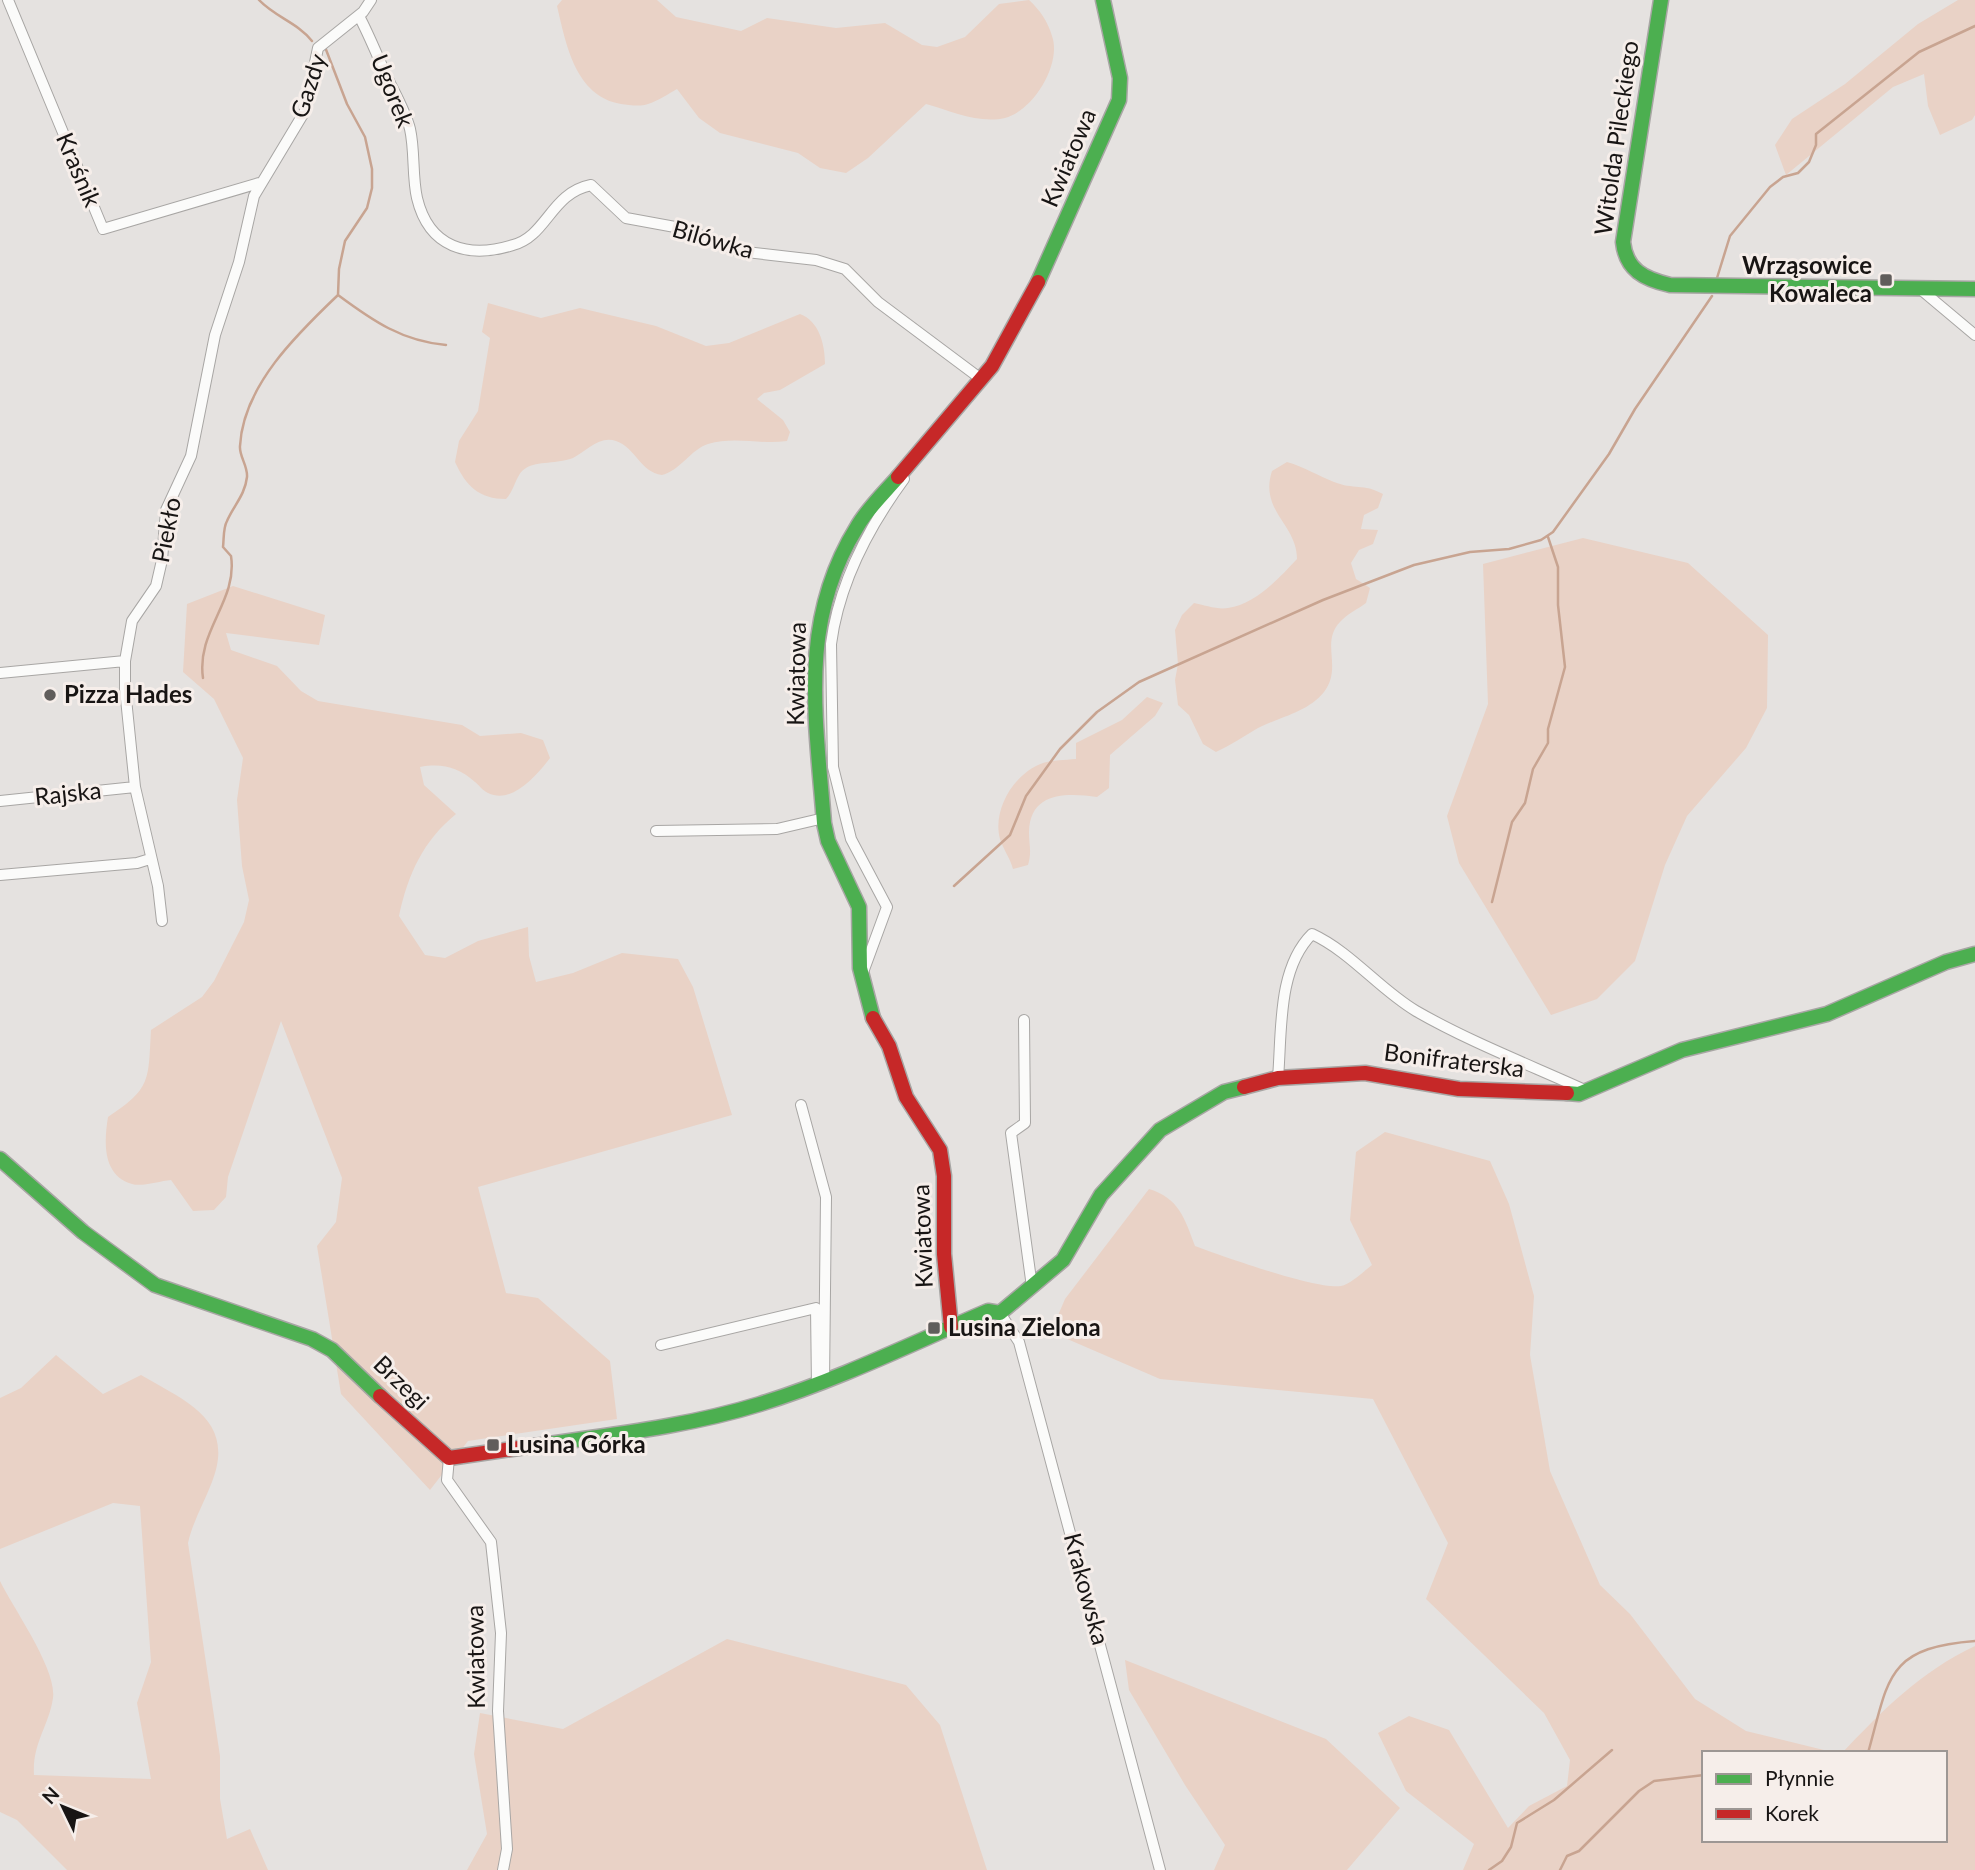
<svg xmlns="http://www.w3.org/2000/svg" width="1975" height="1870" viewBox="0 0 1975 1870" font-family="Lato,sans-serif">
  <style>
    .green { fill: #e9d2c6 }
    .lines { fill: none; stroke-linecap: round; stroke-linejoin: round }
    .stream { stroke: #c8a491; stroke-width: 2.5 }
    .street-casing { stroke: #a8a6a4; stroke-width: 12 }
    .fast-casing { stroke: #a8a6a4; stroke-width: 17 }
    .jam-casing { stroke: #a8a6a4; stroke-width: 17 }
    .street { stroke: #fbfbfa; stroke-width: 10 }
    .fast { stroke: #4caf50; stroke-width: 14 }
    .jam { stroke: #c62828; stroke-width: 14 }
    .poi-dot { fill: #605d5b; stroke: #f6eeea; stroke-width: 2.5 }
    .labels { text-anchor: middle; stroke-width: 6; stroke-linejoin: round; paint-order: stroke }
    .street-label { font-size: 24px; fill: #181514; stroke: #f6eeea }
    .poi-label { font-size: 24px; font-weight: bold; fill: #181514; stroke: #f6eeea; text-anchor: start }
  </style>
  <rect width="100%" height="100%" fill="#e5e2e0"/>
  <path class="green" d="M562,0H657L676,17L741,31L767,18L836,28L885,23L922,45L937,47L965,37L999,4L1029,0C1040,10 1048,22 1052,36C1062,64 1033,111 1005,118C979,124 951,111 926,104L868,158L846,173L820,168L798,153L720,133L699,118L677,89C668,94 658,101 648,104C640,107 629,105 621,104C575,96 566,44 557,6Z
    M1958,0H1975V115L1972,120L1940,135L1928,106L1924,74L1893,87L1786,175L1775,145L1792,119L1845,84L1918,24Z
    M488,303L541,318L580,308L656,326L706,346L729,343L800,314C819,321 825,344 825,364L780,390L764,393L757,399L783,420L790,432L787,441C761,445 735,436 708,444C690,450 681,470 662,475C640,472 636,448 616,441C600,435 586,451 573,458C558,464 537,461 526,468C516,473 515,490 506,499C479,499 466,486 455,462L459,441L478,411L490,338L482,332Z
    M1287,462C1305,467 1318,476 1334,482C1354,490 1363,483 1383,494L1378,508L1364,515L1361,529L1378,530L1373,544L1359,550L1351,563L1356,579L1370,588L1366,603C1358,609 1347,614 1340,622C1320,643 1343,667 1324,692C1308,712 1280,717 1258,728C1244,736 1231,745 1216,752L1203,744L1189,715L1178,705L1175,680L1178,664L1175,630L1182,615L1194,603C1204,605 1218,610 1228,608C1256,604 1279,578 1297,559C1297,524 1259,511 1272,471Z
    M1583,538L1688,563L1768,635L1767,708L1746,748L1687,816L1665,865L1635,961L1597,999L1551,1015L1459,863L1447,816L1488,704L1483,564Z
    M233,586L325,615L319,645L226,633L231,650L277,666L301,691L318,701L462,725L480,736L521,733L543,740L550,758C537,775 512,805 488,793C483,791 479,785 475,782C458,767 442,763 420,767L424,785L456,814C423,841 408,874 399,916L425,955L445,958L478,941L528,927L529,956L536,982L573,973L622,953L678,959L693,987L732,1115L478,1187L506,1293L538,1298L610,1361L617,1419L468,1441L430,1490L341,1394L317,1246L336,1222L342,1178L281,1021L228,1177L226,1197L214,1210L193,1211L171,1180C160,1181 141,1187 132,1184C102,1175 104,1142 108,1117C152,1088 148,1080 151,1030L202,997L214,981L244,922L249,900L242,866L237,800L243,758L214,699L183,672L187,604Z
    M1147,697L1163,703L1155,716L1110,755L1109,788L1097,797C1068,793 1030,791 1029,832C1029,845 1032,852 1028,865L1013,869C1010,858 1003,849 1000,839C992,810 1014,773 1043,763C1053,760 1065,760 1076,759V743L1122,720Z
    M1385,1132L1490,1161L1509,1204L1534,1296L1530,1355L1550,1471L1600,1585L1630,1614L1695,1699L1746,1731L1836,1753H1704V1840H1945V1753H1842C1883,1710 1920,1672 1975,1646V1870H1463L1474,1844L1406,1791L1378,1733L1409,1716L1449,1730L1508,1828L1529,1806L1567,1786L1570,1760L1544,1713L1426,1599L1448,1543L1373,1399L1160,1379L1051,1332L1065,1299L1149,1189C1179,1198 1185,1219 1195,1246C1222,1256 1317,1290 1341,1286C1351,1284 1364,1271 1372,1265L1350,1220L1356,1152Z
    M56,1355L103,1394L141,1375C187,1402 236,1420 212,1482C204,1503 193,1521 188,1543L220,1756V1799L227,1839L250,1829L268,1870H67L17,1820L0,1812V1581C13,1608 57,1669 53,1698C49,1726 32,1743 34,1775L151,1779L137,1703L151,1662L140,1506L113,1503L0,1549V1398L21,1388Z
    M727,1639L906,1685L940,1725L987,1870H467L487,1834L474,1754L480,1713L563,1729Z
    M1125,1660L1326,1739L1400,1808L1347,1870H1214L1225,1845L1185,1785L1129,1690Z"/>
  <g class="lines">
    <path class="stream" d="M259,0C275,17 298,23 312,41
      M1717,278L1730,236L1770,187L1783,177L1798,173L1809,162L1816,145V134L1919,52L1975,26
      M338,295C373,321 402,341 446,345
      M203,678C196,631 238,601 231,556L223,547C224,539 223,528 227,521C234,505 245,495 247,477C248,466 239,456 240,446C243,386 297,334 338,295L339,269L345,241L367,208L372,188V169L365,137L347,104L325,47
      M954,886L1010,835L1026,796L1060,749L1097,712L1139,682L1323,600L1414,565L1470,552L1509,549L1541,540L1553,532L1609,454L1635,409L1712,296
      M1492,902L1512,822L1525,803L1533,769L1548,743V729L1565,667L1558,605V567L1548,537
      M1868,1753C1889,1679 1885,1648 1975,1641
      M1489,1870L1502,1861L1511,1847L1517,1823L1554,1800L1612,1750
      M1560,1870L1567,1856L1579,1851L1639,1791L1654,1781L1704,1775"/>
    <defs>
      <path id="street" d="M8,0L103,229L259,183
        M359,16C369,35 377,55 386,75C394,92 405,110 410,129C415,151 412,176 417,198C429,248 468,259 513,245C547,236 551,193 591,185L626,218L686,229L737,251L816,260L845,269L878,302L981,379
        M1919,288L1975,335
        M0,673L125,661
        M0,801L135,787
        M656,831L777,829L824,818
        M0,875L137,863L150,859
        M162,921L158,886L135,787L125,689V661L132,621L156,586L162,560L166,510L191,456L215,335L239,262L254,196L305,111L318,48L363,12L371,0
        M862,975L887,907L851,839L833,767L831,644C839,583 868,528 904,479
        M1024,1020L1025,1123L1011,1133L1032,1287
        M1278,1078C1282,1031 1277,969 1312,934C1351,952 1379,989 1416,1011C1470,1042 1530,1065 1587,1091
        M801,1105L826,1197L824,1383
        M1000,1313L1019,1342L1160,1870
        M661,1345L816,1308L817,1386
        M449,1458L447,1480L491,1542L501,1633L498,1711L507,1849L503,1870"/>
      <path id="fast" d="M1661,0L1623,242C1626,270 1644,279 1670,285L1975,289
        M1038,282L1119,100L1120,78L1103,0
        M873,1018L860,968L859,907L828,841L824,823C816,718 798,622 857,527C867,509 884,493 898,477
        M1567,1093L1579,1094L1682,1050L1827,1014L1946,962L1975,954
        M0,1159L83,1232L155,1285L312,1339L332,1350L380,1396
        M533,1446C609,1435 686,1427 760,1404C838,1380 913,1343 988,1311L1000,1313L1063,1260L1101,1195L1160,1130L1224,1092L1244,1087"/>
      <path id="jam" d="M898,477L992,366L1038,282
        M873,1018L889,1046L906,1097L940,1150L944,1176V1254L951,1327
        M1244,1087L1278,1078L1365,1073L1459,1089L1567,1093
        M380,1396L449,1458L533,1446"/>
    </defs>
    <use href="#street" class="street-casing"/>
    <use href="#fast" class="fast-casing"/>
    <use href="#jam" class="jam-casing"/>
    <use href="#street" class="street"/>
    <use href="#fast" class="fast"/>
    <use href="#jam" class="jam"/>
  </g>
  <g class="poi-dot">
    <rect x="1879" y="273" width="14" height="14" rx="3.5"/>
    <circle cx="50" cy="695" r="7"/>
    <rect x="927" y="1321" width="14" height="14" rx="3.5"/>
    <rect x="486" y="1438" width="14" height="14" rx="3.5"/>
  </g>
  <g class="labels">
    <g class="street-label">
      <text transform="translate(309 86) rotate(-72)" y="8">Gazdy</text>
      <text transform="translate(392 91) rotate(68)" y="8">Ugorek</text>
      <text transform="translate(1617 138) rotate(-82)" y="8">Witolda Pileckiego</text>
      <text transform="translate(1069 158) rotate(-67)" y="8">Kwiatowa</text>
      <text transform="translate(78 170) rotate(67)" y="8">Kraśnik</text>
      <text transform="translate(713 240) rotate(16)" y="8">Bilówka</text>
      <text transform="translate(167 530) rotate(-79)" y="8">Piekło</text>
      <text transform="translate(797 674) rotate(-89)" y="8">Kwiatowa</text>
      <text transform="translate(68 794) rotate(-6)" y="8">Rajska</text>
      <text transform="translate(1454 1061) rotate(7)" y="8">Bonifraterska</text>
      <text transform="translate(923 1236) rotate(-92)" y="8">Kwiatowa</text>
      <text transform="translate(401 1383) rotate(44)" y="8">Brzegi</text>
      <text transform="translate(1086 1589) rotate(75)" y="8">Krakowska</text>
      <text transform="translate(476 1657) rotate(-91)" y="8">Kwiatowa</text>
    </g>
    <g class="poi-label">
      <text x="1872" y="274" text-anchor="end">Wrząsowice<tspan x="1872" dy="28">Kowaleca</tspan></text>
      <text x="64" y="703">Pizza Hades</text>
      <text x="948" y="1336">Lusina Zielona</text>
      <text x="507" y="1453">Lusina Górka</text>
    </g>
  </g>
  <rect x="1702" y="1751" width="245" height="91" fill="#f6eeea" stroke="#9d9794" stroke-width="2"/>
  <rect x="1716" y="1774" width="35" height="10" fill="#4caf50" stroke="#9d9794" stroke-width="2"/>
  <text x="1765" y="1786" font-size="21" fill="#181514">Płynnie</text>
  <rect x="1716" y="1809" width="35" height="10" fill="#c62828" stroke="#9d9794" stroke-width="2"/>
  <text x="1765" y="1821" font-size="21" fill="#181514">Korek</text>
  <g transform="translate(63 1807) rotate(313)" stroke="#f6eeea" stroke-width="5" paint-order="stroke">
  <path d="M0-5L12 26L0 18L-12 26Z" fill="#181514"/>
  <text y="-10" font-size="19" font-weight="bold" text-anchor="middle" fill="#181514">N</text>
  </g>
</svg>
